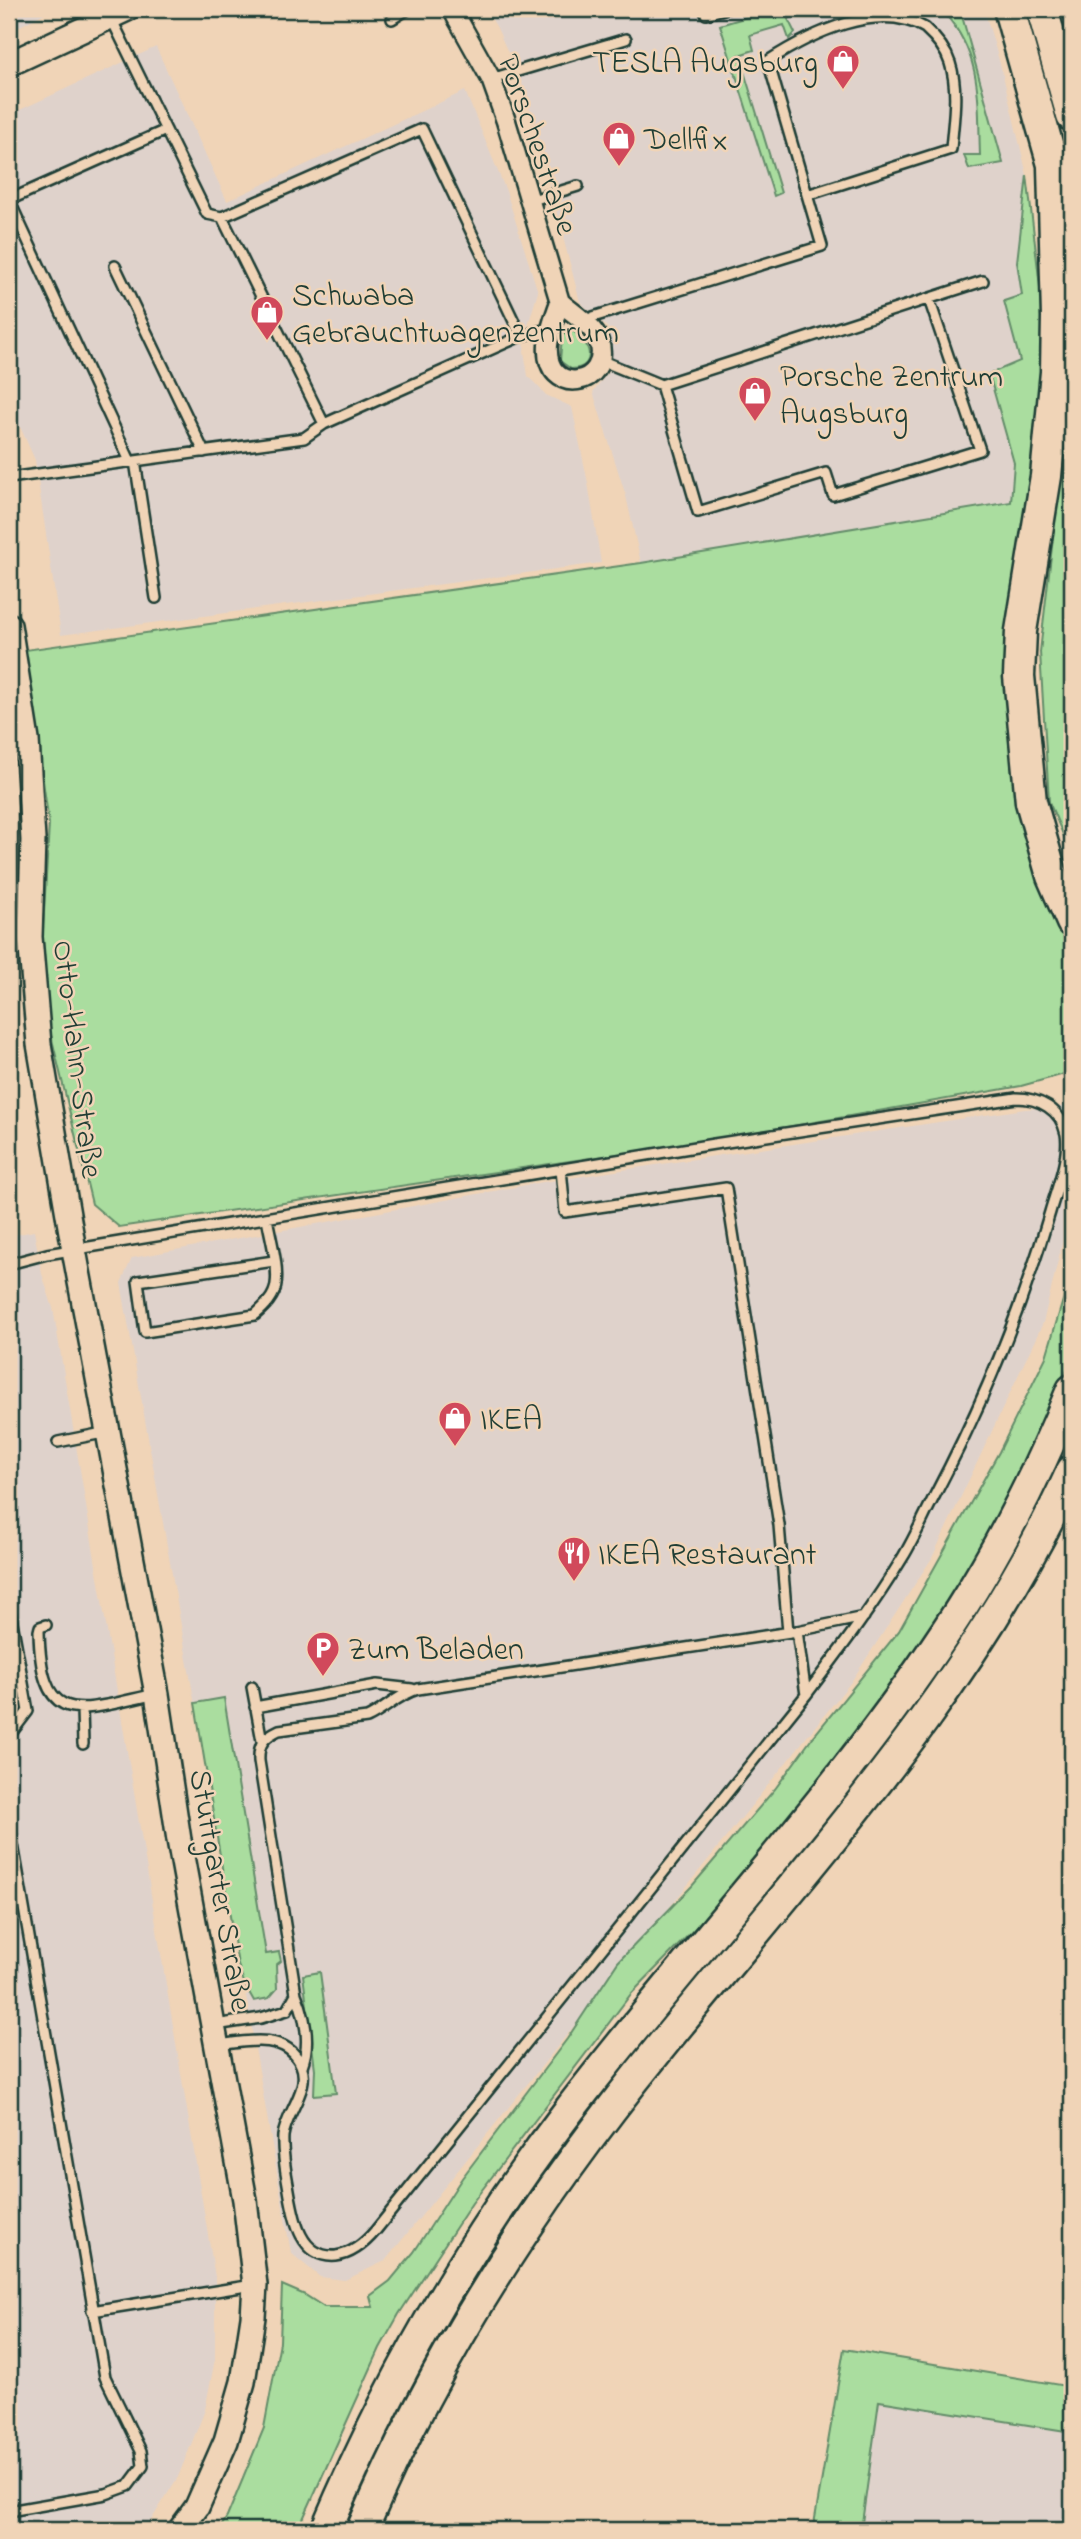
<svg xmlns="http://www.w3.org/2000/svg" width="1081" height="2539" viewBox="0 0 1081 2539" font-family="'Indie Flower',sans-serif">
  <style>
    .built { fill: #dfd2cb }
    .green { fill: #aadd9f; stroke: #648d6a; stroke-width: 2 }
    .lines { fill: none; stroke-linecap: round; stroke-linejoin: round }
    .service-casing { stroke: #1f3d34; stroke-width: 14 }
    .minor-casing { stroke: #1f3d34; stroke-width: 23 }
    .tertiary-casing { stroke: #1f3d34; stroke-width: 28 }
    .trunk-casing { stroke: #1f3d34; stroke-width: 35 }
    .service { stroke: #f0d4b7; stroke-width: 9 }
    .minor { stroke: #f0d4b7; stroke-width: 18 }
    .tertiary { stroke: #f0d4b7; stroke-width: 23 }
    .trunk { stroke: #f0d4b7; stroke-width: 30 }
    .labels { text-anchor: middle; stroke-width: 5; stroke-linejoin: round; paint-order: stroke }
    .poi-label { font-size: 32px; fill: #1f3d34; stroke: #f0d4b7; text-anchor: start }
    .street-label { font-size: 32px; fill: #1f3d34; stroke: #f0d4b7 }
  </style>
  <rect width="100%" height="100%" fill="#f0d4b7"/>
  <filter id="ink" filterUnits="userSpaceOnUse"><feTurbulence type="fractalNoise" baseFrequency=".0143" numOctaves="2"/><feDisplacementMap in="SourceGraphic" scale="14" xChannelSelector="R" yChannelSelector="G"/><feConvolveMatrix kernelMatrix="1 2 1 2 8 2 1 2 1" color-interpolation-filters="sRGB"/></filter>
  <g filter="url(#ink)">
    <path class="built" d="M9,9H52L9,32Z
      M486,9H984L1001,67L1027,175L1017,262L1022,296L1004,301L1020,361L989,374L1014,463L1011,502L641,563L626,496L593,392L612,367L608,328L580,302L524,88L497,28Z
      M156,47L227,201L465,91L506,191L538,292L526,332L524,351L528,376L546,395L572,407L588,483L601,563L61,635L35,460L9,402V115Z
      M1070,1106L1072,1109V1202L1043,1323L932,1558L851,1682L385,2261L345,2280L320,2277L291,2253L121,1283L132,1258L537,1183L1025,1109Z
      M34,1231L42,1274L53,1308L215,2277V2359L205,2410L178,2477L145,2530H9V1236Z
      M1072,2316V2530H861L879,2401L1054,2429Z"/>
    <path class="green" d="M774,9H808L788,19L795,33L789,39L784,25L750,35L754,50L739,55L781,193L774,196L720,25Z
      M950,9H960L1003,163L969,169L964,155H980C978,103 983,56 945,14Z
      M1027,175L1040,287L1042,354L1033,486L1008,643L1007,718L1017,793L1035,865L1072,956V1072L1021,1086L707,1141L119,1227L92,1204L49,1027L42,947L49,824L25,650L641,563L1011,502L1014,463L989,374L1020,361L1004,301L1022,295L1017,262Z
      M1072,308V855L1049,802L1040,652L1069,397Z
      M569,330C587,334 602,368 571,369L560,361L562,336Z
      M1072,1270V1356L1046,1422L953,1602L832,1766L707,1916L631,1994L472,2203L399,2314L380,2348L298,2530H219L227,2517L264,2428L280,2342L282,2285L305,2295L324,2307H373L370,2296L390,2281L414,2252L462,2178L567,2039L618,1962L692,1886L775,1789L813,1737L899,1631L999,1452L1046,1357Z
      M224,1698L266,1954L279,1952L281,1961L276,1965L277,1989L269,1998L254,2001L245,1985L238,1965L195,1703Z
      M320,1972L336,2093L314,2095L315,2069L303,1975Z
      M844,2349L1072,2387V2432L879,2401L861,2530H813Z"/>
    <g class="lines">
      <defs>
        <path id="service" d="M706,14L724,9
          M111,18L207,214L222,217L324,424
          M392,19L408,9
          M491,79L626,39
          M9,200L130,461
          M9,200L166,130
          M529,201L578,186
          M222,217L422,129L521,336
          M115,266L204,452
          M584,322L593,317L822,246L768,61C810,34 878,0 925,28C935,37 946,50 950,63C959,90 953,122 951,149L807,195
          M600,360L661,385L698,512L826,473L833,495L980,450L929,299
          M661,385L983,281
          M135,461L156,598
          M9,478L304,438L324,424L521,336L551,328
          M561,1169L565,1212L726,1188L779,1525L788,1632
          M267,1218C270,1236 279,1266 276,1284C275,1297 264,1307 255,1315L145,1332L138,1281L274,1261
          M9,1264L47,1254L714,1144L1016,1098C1039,1098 1061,1109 1066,1134C1070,1156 1056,1191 1050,1212C1021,1311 983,1404 935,1495C924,1516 915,1537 903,1557C874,1605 840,1650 806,1695L376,2230C366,2242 352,2254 336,2256C297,2259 293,2211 288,2184C285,2168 282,2152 283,2136C286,2113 311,2088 301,2065C287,2032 246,2041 219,2045
          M58,1442L108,1432
          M9,1605L28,1711L9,1736
          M46,1625L40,1627L39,1631C41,1732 81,1710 156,1694
          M797,1631L806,1695
          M252,1687L262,1741
          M255,1707L377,1685L412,1689
          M82,1709L83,1744
          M9,1821L105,2377L141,2451L143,2466L128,2486L106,2494L9,2511
          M215,2025L261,2018L287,2010L296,1994
          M302,2066C311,2043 305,2016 296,1994L259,1761C258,1744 264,1737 279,1730L367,1718C385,1710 397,1695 418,1689L797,1631L864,1617
          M92,2311L253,2285"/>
        <path id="minor" d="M452,9L491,79L506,121L560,302C572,313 593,325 599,341C613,386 544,399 548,345C549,330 555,316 560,302"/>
        <path id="tertiary" d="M9,64L127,9
          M9,625L27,740L33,840L30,937L39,1044L74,1250L157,1694L179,1840L245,2200L255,2285L253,2317L243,2382L226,2441L197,2507L180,2530"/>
        <path id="trunk" d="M1009,9L1059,186
          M1042,9L1072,116
          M1053,167L1057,317L1056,372L1046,476L1021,631L1019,676L1031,802L1052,876L1072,922
          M326,2530C389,2382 472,2237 570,2109C698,1942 846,1788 960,1610C1004,1541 1041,1466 1072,1390
          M362,2530C435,2357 539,2196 658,2050C807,1866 973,1689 1072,1471"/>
      </defs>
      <use href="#service" class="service-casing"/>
      <use href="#minor" class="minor-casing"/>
      <use href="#tertiary" class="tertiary-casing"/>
      <use href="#trunk" class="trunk-casing"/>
      <use href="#service" class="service"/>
      <use href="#minor" class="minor"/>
      <use href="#tertiary" class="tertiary"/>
      <use href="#trunk" class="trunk"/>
    </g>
  </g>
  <defs>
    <symbol id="shop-pin" viewBox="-11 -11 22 30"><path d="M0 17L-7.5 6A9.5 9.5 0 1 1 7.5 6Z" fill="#d1495b" stroke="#f0d4b7"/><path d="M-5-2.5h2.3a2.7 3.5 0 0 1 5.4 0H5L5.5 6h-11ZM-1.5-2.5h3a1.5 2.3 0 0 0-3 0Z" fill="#fff"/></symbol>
    <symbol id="restaurant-pin" viewBox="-11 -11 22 30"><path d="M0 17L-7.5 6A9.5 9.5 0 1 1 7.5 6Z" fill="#d1495b" stroke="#f0d4b7"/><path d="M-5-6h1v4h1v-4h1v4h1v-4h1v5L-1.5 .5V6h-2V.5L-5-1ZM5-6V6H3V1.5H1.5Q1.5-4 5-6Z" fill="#fff"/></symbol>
    <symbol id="parking-pin" viewBox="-11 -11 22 30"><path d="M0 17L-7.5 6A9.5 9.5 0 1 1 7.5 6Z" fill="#d1495b" stroke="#f0d4b7"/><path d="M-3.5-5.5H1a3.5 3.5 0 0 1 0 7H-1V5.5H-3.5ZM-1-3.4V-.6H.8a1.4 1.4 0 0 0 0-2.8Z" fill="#fff"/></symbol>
  </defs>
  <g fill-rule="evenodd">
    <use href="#shop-pin" x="824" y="42" width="38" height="52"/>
    <use href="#shop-pin" x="600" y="119" width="38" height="52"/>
    <use href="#shop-pin" x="248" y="293" width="38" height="52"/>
    <use href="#shop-pin" x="736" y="374" width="38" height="52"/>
    <use href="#shop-pin" x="436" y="1399" width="38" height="52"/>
    <use href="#restaurant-pin" x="555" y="1534" width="38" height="52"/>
    <use href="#parking-pin" x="304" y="1629" width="38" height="52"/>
  </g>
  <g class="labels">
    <g class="poi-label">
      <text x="818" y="72" text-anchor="end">TESLA Augsburg</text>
      <text x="644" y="149">Dellfix</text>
      <text x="292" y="305">Schwaba<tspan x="292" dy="37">Gebrauchtwagenzentrum</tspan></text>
      <text x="780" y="386">Porsche Zentrum<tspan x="780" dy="37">Augsburg</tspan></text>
      <text x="480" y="1429">IKEA</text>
      <text x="598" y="1564">IKEA Restaurant</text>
      <text x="348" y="1659">Zum Beladen</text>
    </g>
    <g class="street-label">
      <text transform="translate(539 144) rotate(71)" y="11">Porschestraße</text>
      <text transform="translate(79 1059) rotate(83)" y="11">Otto-Hahn-Straße</text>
      <text transform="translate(222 1890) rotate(80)" y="11">Stuttgarter Straße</text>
    </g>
  </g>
  <rect width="1081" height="2539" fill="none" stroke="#f0d4b7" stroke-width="35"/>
  <rect x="18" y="18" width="1046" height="2504" fill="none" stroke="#1f3d34" stroke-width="2.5" filter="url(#ink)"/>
</svg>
